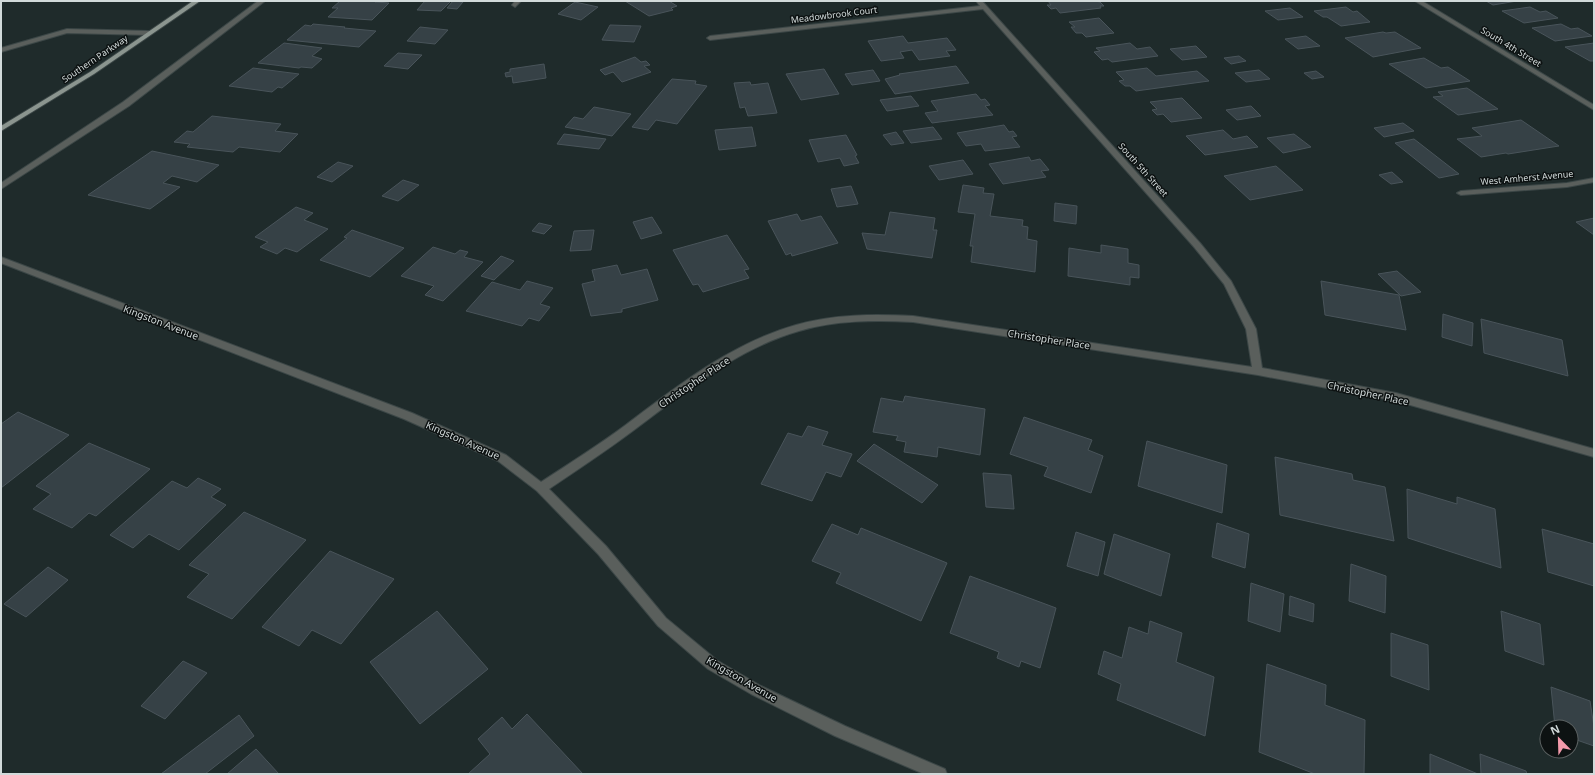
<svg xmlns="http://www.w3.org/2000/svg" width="1595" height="775" viewBox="0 0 1595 775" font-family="'Noto Sans',sans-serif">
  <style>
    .building { fill: #364146; stroke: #49545a }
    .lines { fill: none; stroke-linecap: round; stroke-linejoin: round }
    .minor-casing { stroke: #3c4747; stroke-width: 2 }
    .major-casing { stroke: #3c4747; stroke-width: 2 }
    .minor { fill: #5a5f5c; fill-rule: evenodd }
    .major { fill: #8b958f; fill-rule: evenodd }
    .labels { text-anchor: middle; stroke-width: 3; stroke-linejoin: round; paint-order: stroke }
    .far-street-label { font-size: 9px; fill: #d2dada; stroke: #0d1212 }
    .street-label { font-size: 10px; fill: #d2dada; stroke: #0d1212 }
  </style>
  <rect width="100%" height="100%" fill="#1f2b2b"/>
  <path class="building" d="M340,1H377L375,2L389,3L372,20L328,17L338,8H332Z
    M425,1H451L441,11L417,10Z
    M453,1L463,2L457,9L447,8Z
    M625,1H669L677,6L671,8L673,10L649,16Z
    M1048,1H1095L1100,2L1104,6H1100L1101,8L1060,13L1056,8L1051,9L1047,5H1051Z
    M1486,1H1517L1493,5Z
    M575,2L598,7L581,20L558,14Z
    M1346,7L1353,12L1357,11L1370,22L1341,26L1327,17H1323L1314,11Z
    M1530,7L1540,12L1546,11L1558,18L1524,23L1502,11Z
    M1290,8L1303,17L1278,20L1265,11Z
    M1099,18L1114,33L1086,37L1082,33H1076L1071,27H1075L1069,22Z
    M313,24L345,27L344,28L376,31L359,47L287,40L305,25L311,26Z
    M1561,24L1571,29L1578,28L1592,36L1555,41L1532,28Z
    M610,25L641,26L634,42L602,40Z
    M420,27L448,30L435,44L407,41Z
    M1383,32L1386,33L1395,32L1421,48L1373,57L1345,38Z
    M903,36L908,43L947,38L956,50L946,51L950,56L919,60L912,50L900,52L904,58L881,61L868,41Z
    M1306,36L1320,46L1298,49L1285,39Z
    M284,43L322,48L312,56L322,59L312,68L301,67L299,68L258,63Z
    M1130,43L1137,49L1150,47L1158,56L1112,62L1108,59L1102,60L1094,52L1100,51L1096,48Z
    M1594,43V61H1590L1565,47Z
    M1196,46L1207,57L1182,60L1170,49Z
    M398,53L422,55L408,69L384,66Z
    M1239,56L1246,61L1231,64L1224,58Z
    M635,57L641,62L646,61L650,65L644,66L651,72L622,82L613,72L605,75L600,70Z
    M1424,58L1441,68L1448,67L1470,81L1426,88L1389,64Z
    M544,64L546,78L513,83L512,76L506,77L505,73L510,72V69Z
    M956,66L969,83L895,94L885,79L900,75L899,74Z
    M253,68L299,74L282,88L278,87L272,92L229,86Z
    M1147,68L1156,76L1197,71L1209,81L1136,91L1130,86H1125L1119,81L1124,80L1116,72Z
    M824,69L839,94L801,100L786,74Z
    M873,70L880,81L852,85L845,74Z
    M1259,70L1270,79L1246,82L1235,73Z
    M1316,71L1324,77L1312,79L1304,73Z
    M672,79L696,81L695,84L707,86L677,124L656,120L648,130L632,127Z
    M750,82L751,85L768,83L777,113L748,116L745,107L740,108L734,83Z
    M1467,88L1498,109L1458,115L1433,97L1443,96L1438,92Z
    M976,94L981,100L985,99L990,105L985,106L993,115L932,123L925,113L938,111L931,101Z
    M911,96L919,106L887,111L880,100Z
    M1182,98L1202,118L1171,122L1163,114L1157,115L1152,110L1157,109L1150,102Z
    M1251,106L1261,116L1237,120L1226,110Z
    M594,107L631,114L612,136L565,127L574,117L583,119Z
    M212,116L281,124L275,131L298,134L280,152L239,147L233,152L187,147L190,144L174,142L187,131L193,132Z
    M1521,120L1559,146L1508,154L1506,153L1481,157L1457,139L1482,136L1472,128Z
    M1403,123L1414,131L1384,137L1374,128Z
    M1004,125L1009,132L1013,131L1017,136L1012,137L1020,147L985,151L981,144L966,146L957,133Z
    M752,127L756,146L719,150L715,130Z
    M933,127L942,139L911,143L903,131Z
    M1223,130L1233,139L1247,136L1258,147L1205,155L1186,136Z
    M896,132L904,143L891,145L883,135Z
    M564,134L606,139L599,149L557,144Z
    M1294,134L1311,147L1283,153L1267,138Z
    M846,135L857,155L855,156L859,163L844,166L840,158L818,162L809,140Z
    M1414,139L1459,174L1439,178L1395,143Z
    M152,151L219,165L197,182L172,176L163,183L180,187L150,209L88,195Z
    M1029,157L1031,161L1040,159L1049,170L1041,171L1046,177L1003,184L989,164Z
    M963,160L973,174L939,180L929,166Z
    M338,162L353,166L332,182L317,177Z
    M1276,166L1303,190L1250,200L1224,176Z
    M1392,172L1403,182L1391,184L1379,175Z
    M403,180L419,185L398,201L382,196Z
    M963,185L984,188L983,193L994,194L990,216L1023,220L1022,226L1028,227L1027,239L1037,241L1035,272L971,262L973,246H970L975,214L958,212Z
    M851,186L858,204L837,207L831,189Z
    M1055,203L1077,206L1076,224L1054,221Z
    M296,207L313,213L304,220L328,229L297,252L285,248L277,254L260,247L268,242L255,237Z
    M890,212L935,218L933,230H937L932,258L867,249L862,233L885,235Z
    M797,214L801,221L821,216L838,243L792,256L791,253L786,255L768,221Z
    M652,217L662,233L641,239L633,222Z
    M1594,218V235L1576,222Z
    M539,223L552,226L544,234L532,231Z
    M352,230L404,248L370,277L320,260L347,238L344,237Z
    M594,230L591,250L570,251L574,231Z
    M727,235L749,269L744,270L749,278L703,292L698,284L693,285L673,250Z
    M1101,245L1128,249V263L1139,265V278L1130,277V285L1068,276L1069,248L1101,253Z
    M433,247L455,254L460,250L468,252L464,257L483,262L443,301L425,295L434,286L401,276Z
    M501,256L514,261L494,280L481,276Z
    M617,265L621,275L647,269L658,300L622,309V312L591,316L582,284L595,281L592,270Z
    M1397,271L1421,292L1401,296L1378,274Z
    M527,281L553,288L540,304L550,307L539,321L529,318L522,326L466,311L492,282L520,290Z
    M1321,281L1399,295L1406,330L1325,315Z
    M1443,314L1473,323L1472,346L1442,337Z
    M1481,319L1562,340L1568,376L1484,353Z
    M905,396L985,409L980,455L938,447L937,457L904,452L906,442L896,440L898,436L873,432L881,398L903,402Z
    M18,412L69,435L1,488V424Z
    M1024,417L1092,440L1088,450L1103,456L1091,493L1044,476L1048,467L1010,454Z
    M808,426L828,432L822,445L852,454L841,477L826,472L812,501L761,484L788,433L802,437Z
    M1147,441L1227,465L1222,513L1138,486Z
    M89,443L150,469L96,516L89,513L72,528L33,509L51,494L36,486Z
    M874,444L938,485L922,503L857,461Z
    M1275,457L1352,474L1353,480L1385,487L1394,541L1280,515Z
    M983,473L1011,475L1014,509L986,507Z
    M198,478L221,489L211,497L226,505L179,550L149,534L133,548L110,535L172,481L187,488Z
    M1407,489L1457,504V497L1495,509L1501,568L1408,538Z
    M244,512L306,540L232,619L187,597L209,574L189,565Z
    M1217,523L1249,534L1245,568L1212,557Z
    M832,524L858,535L861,528L947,563L921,621L836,583L841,573L812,561Z
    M1542,529L1594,544V586L1548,572Z
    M1076,532L1105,542L1098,576L1067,566Z
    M1114,534L1170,554L1161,596L1104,574Z
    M330,551L394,579L341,644L312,630L299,646L262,627Z
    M1351,564L1386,576L1385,613L1349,601Z
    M48,567L68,580L26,617L4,604Z
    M970,576L1056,608L1040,668L1021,661L1019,667L997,658L999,652L950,633Z
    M1251,583L1284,594L1280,632L1248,621Z
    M1290,596L1314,604L1313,622L1289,615Z
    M437,611L488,669L420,724L370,662Z
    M1501,611L1540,624L1544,665L1505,651Z
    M1150,621L1182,633L1176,662L1214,677L1205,736L1117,700L1121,684L1098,674L1104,651L1122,658L1129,627L1148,634Z
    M1391,633L1428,645L1429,690L1391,676Z
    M183,661L207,673L165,719L141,706Z
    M1267,664L1326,685L1325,705L1365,720L1364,774H1315L1259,752Z
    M1551,687L1590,701L1594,727V746L1571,738V727H1555Z
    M527,714L583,774H468L490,754L478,739L502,717L512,729Z
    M239,715L254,736L205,774H161Z
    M256,749L279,774H227Z
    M1430,754L1478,774H1430Z
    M1480,754L1526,771L1527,774H1481Z"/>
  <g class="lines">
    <defs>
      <path id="minor" d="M258,1H265L129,106L1,189V183L123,102Z
        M515,1H521L515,7L512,5Z
        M976,1H982L1200,243L1231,281L1256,329L1262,368L1396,393L1594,449V457L1396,401L1258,375L913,322C875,320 836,320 799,331C736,349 685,392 634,430C606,451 577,470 549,489L606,546L666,618L718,661L761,686L845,726L945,769L947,774H924L835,736L751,694L708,669L658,626L598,554L537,491L498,461L404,419L1,263V257L412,413L506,455L541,482C570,463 599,445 627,424C679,385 732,343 796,325C834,314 873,314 913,316L1252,367L1246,329L1224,284L1194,247L983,9L710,40L707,38L710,36L980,6Z
        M1415,1H1422L1594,105V110Z
        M67,29L149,31L152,33L149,35L67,33L1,52V48Z
        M1594,178V182L1567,187L1461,195L1457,193L1461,191L1567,183Z"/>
      <path id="major" d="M193,1H200L94,74L1,131V126L90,72Z"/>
    </defs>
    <use href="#minor" class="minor-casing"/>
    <use href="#major" class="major-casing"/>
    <use href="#minor" class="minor"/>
    <use href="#major" class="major"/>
  </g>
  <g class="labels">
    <g class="far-street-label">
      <text transform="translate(834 15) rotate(-7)" y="3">Meadowbrook Court</text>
      <text transform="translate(1511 47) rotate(31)" y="3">South 4th Street</text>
      <text transform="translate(95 59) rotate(-34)" y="3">Southern Parkway</text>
      <text transform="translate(1143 170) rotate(48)" y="3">South 5th Street</text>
      <text transform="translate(1527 178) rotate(-5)" y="3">West Amherst Avenue</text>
    </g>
    <g class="street-label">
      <text transform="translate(161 322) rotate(21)" y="4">Kingston Avenue</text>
      <text transform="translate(1049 339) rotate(9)" y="4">Christopher Place</text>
      <text transform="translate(694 382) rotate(-34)" y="4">Christopher Place</text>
      <text transform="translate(1368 393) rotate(12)" y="4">Christopher Place</text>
      <text transform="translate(463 440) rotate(24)" y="4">Kingston Avenue</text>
      <text transform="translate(742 679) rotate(30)" y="4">Kingston Avenue</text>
    </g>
  </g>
  <rect width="1595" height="775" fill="none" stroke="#d2dada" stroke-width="4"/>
  <g transform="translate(1559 739) rotate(337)"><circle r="19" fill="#0d1212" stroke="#5c6262"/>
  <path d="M0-3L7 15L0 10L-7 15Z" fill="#f39aab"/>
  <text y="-6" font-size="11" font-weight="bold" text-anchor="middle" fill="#d2dada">N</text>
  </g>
</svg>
